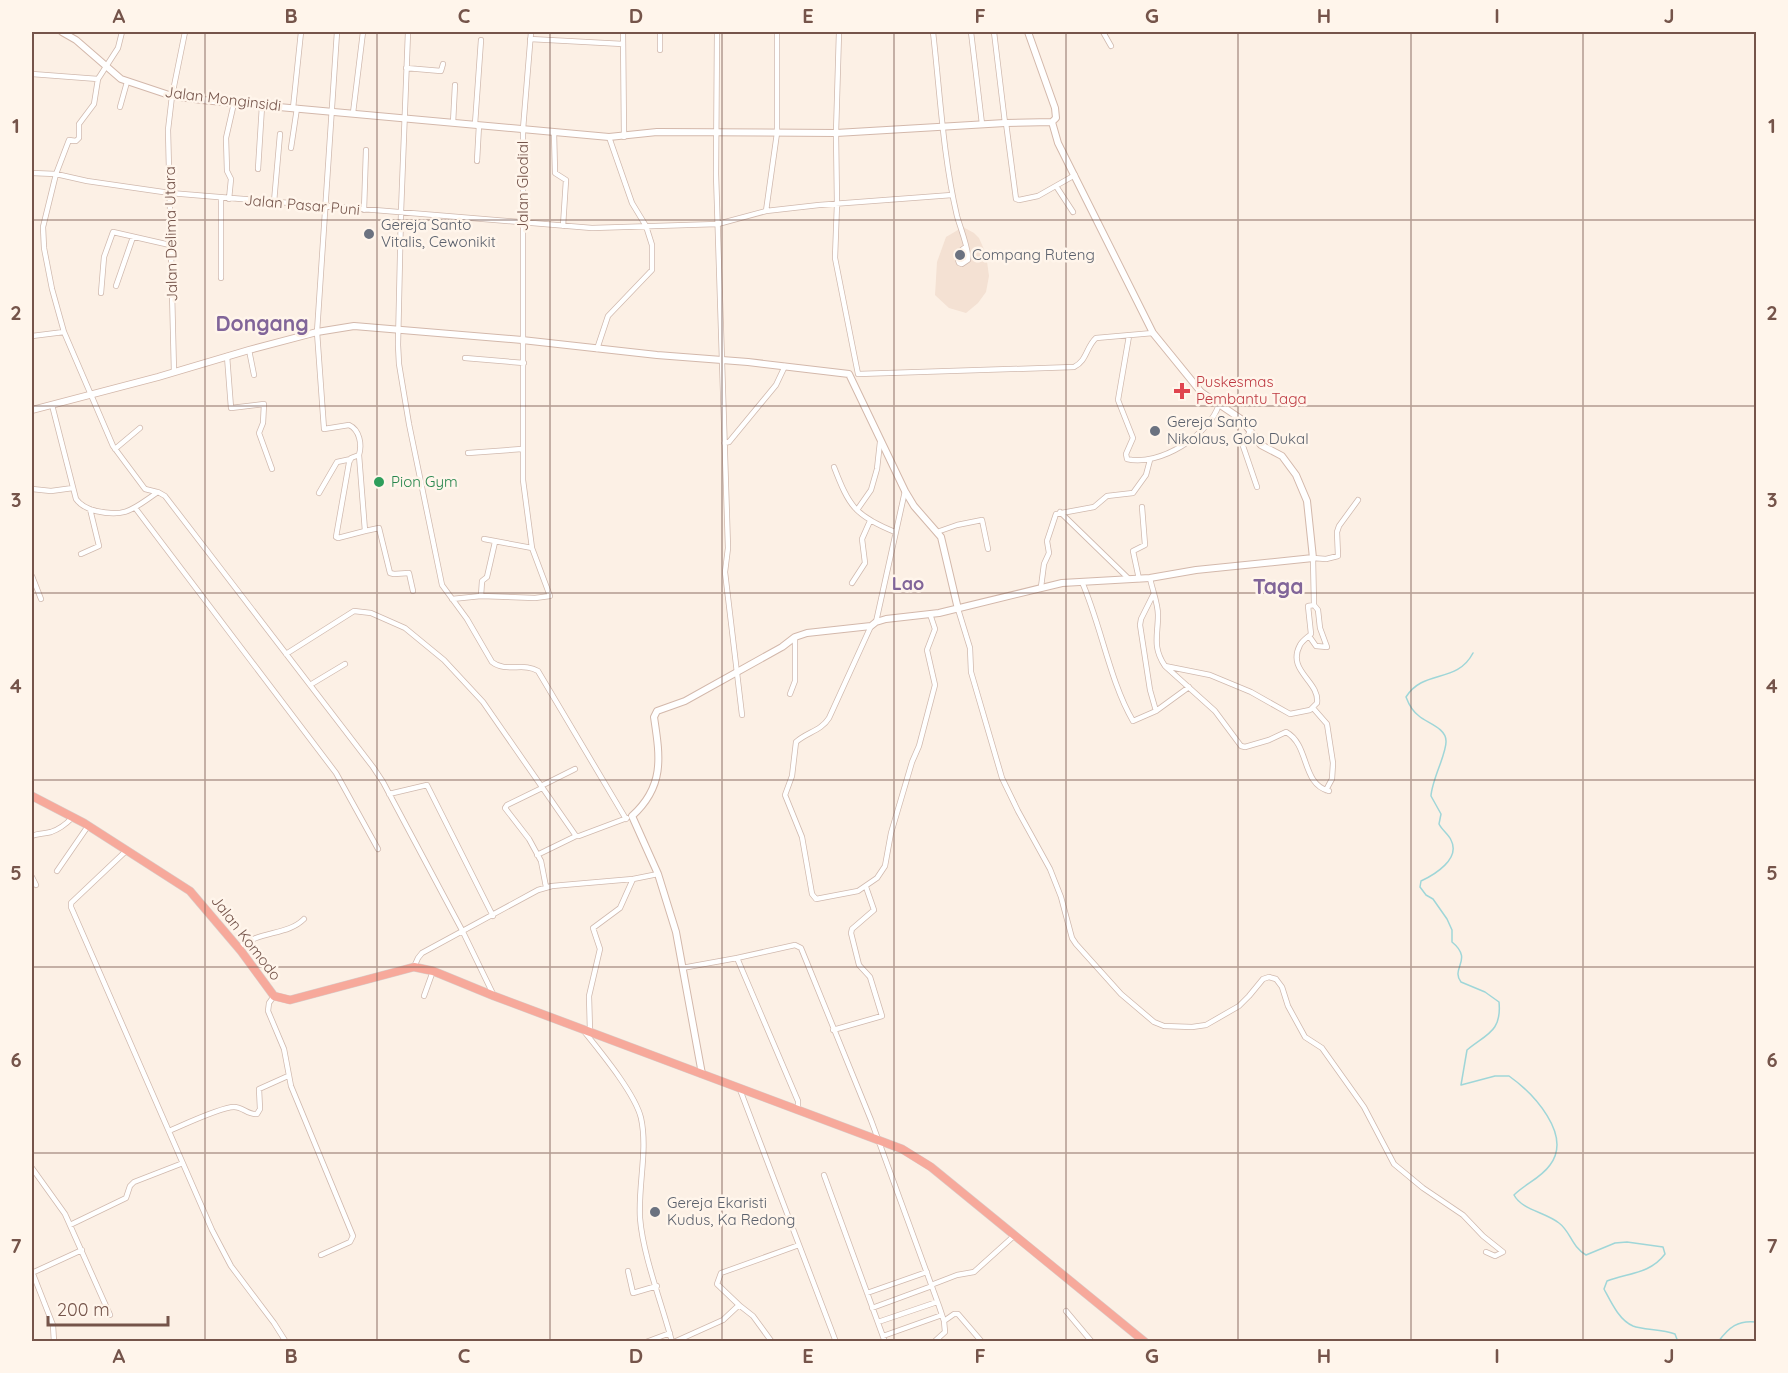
<svg xmlns="http://www.w3.org/2000/svg" width="1788" height="1373" viewBox="0 0 1788 1373" font-family="Quicksand,sans-serif">
  <style>
    .residential { fill: #f4e1d3 }
    .lines { fill: none; stroke-linecap: round; stroke-linejoin: round }
    .stream { stroke: #9fd6d8; stroke-width: 1.5 }
    .street-casing { stroke: #d0b9ae; stroke-width: 6 }
    .secondary-casing { stroke: #d3b8ab; stroke-width: 8 }
    .highway-casing { stroke: #d8cfcc; stroke-width: 9 }
    .street { stroke: #fff; stroke-width: 4.5 }
    .secondary { stroke: #fff; stroke-width: 6 }
    .highway { stroke: #f7a99b; stroke-width: 8 }
    .grid { fill: none; stroke: #75544a; stroke-width: 1.5; stroke-opacity: 0.55 }
    .worship-dot { fill: #6b7280; stroke: #fff5eb; stroke-width: 2 }
    .health-dot { fill: #e0444e; stroke: #fff5eb; stroke-width: 2 }
    .leisure-dot { fill: #2e9e5b; stroke: #fff5eb; stroke-width: 2 }
    .labels { text-anchor: middle; stroke-width: 5; stroke-linejoin: round; paint-order: stroke }
    .street-label { font-size: 15px; fill: #75544a; stroke: #fff5eb }
    .worship-label { font-size: 15px; fill: #5b616d; stroke: #fff5eb; text-anchor: start }
    .health-label { font-size: 15px; fill: #be3a42; stroke: #fff5eb; text-anchor: start }
    .leisure-label { font-size: 15px; fill: #27864d; stroke: #fff5eb; text-anchor: start }
    .quarter-label { font-size: 18px; font-weight: bold; fill: #816599; stroke: #fff5eb }
    .district-label { font-size: 21px; font-weight: bold; fill: #816599; stroke: #fff5eb }
    .neatline { fill: none; stroke: #75544a; stroke-width: 2 }
    .grid-label { font-size: 20px; text-anchor: middle; font-weight: bold; fill: #75544a }
  </style>
  <rect width="100%" height="100%" fill="#fcf0e5"/>
  <path class="residential" d="M963,227L974,233L979,238L986,254L989,276L986,292L978,303L966,313L949,308L935,295L937,262L946,237Z"/>
  <g class="lines">
    <path class="stream" d="M1473,653C1457,684 1423,669 1406,697C1409,705 1412,711 1419,716C1427,723 1446,728 1446,741C1447,753 1432,779 1431,796L1441,814L1439,824C1442,830 1449,835 1451,840C1461,859 1434,875 1421,881L1420,887L1426,895L1433,899L1447,919L1452,930V942C1474,960 1450,968 1461,982L1485,992L1499,1002C1502,1032 1486,1034 1467,1050L1461,1085L1495,1076H1509C1533,1093 1573,1135 1550,1165C1541,1178 1525,1184 1514,1195C1522,1210 1545,1212 1559,1223C1571,1232 1571,1246 1586,1255L1615,1243L1627,1242L1663,1247L1665,1254C1650,1274 1628,1273 1607,1281L1604,1289C1611,1302 1619,1320 1633,1326C1643,1330 1662,1329 1675,1334L1678,1342
      M1718,1342C1729,1327 1738,1320 1756,1322"/>
    <defs>
      <path id="street" d="M122,32L118,48L98,79L94,104L79,124V138L76,141L69,140L56,174L43,227L44,248L52,289L64,332L113,446L145,489L157,492
        M337,32L317,332L324,429L349,425C360,430 362,445 359,455L365,531L379,528L390,573L394,574L409,573L413,591
        M408,32L401,212L398,345L399,364L409,424L442,585L467,619L492,662C506,673 524,662 538,671L626,819
        M623,32L624,137
        M717,32L716,174L728,548L725,572L742,715
        M839,32L836,133L837,204L835,258L858,374
        M933,32C940,93 943,156 957,216C960,227 970,252 968,260L962,264L959,263C956,255 959,251 966,247
        M971,32L982,124
        M994,32L1005,123
        M1103,32L1111,46
        M530,39L623,44
        M660,50V32
        M406,68L441,71L443,64
        M32,74L98,79
        M120,107L127,82
        M293,108L301,32
        M353,113L363,32
        M453,123L455,85
        M1006,123L1016,199L1019,200L1038,196L1075,175
        M475,124L481,40
        M554,132L555,173L566,180L563,226
        M291,148L297,108
        M477,161L479,125
        M258,169L262,106
        M32,173L56,174L87,181L170,193L592,228L718,224L766,211L819,205L952,195
        M1056,186L1073,212
        M229,199L231,179L227,171L226,138L234,103
        M274,202L280,134
        M364,210L366,150
        M766,211L777,133V32
        M221,278V198
        M116,286L133,237
        M101,293L104,257L113,232L170,245
        M32,336L64,332
        M1129,336L1118,400L1133,438L1126,454L1127,459C1159,467 1210,435 1219,404
        M597,349L608,316L652,270V245L646,226L632,203L609,137
        M249,350L254,375
        M227,356L231,408L264,404L263,423L259,433L272,469
        M465,358L524,363
        M174,372L168,130L172,96L185,32
        M858,374L1074,367C1087,361 1086,347 1096,338L1153,333
        M52,405L76,499C81,506 88,509 96,511C127,518 134,508 158,492L165,496L373,767L383,782L463,932L494,996
        M1250,431L1243,446L1257,487
        M724,443L729,442L776,385L785,366
        M115,449L140,428
        M468,453L522,449
        M359,455L351,458L349,463L336,537L338,538L365,531
        M834,467C849,506 855,516 895,532
        M32,489L51,491L73,488
        M319,493L337,462L351,459
        M136,509L336,773L378,849
        M857,510L871,490L877,469L880,442
        M1060,512L1129,579
        M937,532L957,525L982,520L988,549
        M484,539L532,548
        M81,554L99,546L90,509
        M32,576L41,599
        M1150,578C1152,589 1158,603 1158,615C1158,635 1152,647 1165,666L1210,675L1251,692L1290,714L1310,710L1317,703C1320,681 1286,671 1300,645C1302,641 1308,637 1311,634L1308,606L1314,605
        M1139,579L1133,551L1145,545L1142,507
        M1082,582C1101,625 1110,682 1133,721L1156,711L1189,687
        M852,583L865,563L862,539L870,521
        M1041,587L1044,564L1049,553L1047,541L1056,514L1094,507L1107,496L1133,493L1146,475L1150,460
        M1153,595L1141,619L1140,625L1150,690L1156,711
        M481,596L482,581L487,577L495,542
        M452,599L481,596L535,598L550,596L532,548L523,480V129L531,32
        M958,609L970,648L971,672L1002,778L1018,811L1050,869L1061,897L1072,938L1076,944L1121,994L1154,1022L1164,1026L1192,1027L1206,1025L1239,1006L1249,996L1263,979L1269,977L1276,979L1282,987L1288,1006L1305,1037L1322,1048L1364,1107L1394,1164L1423,1188L1463,1215L1483,1236L1503,1252L1495,1256L1486,1252
        M876,622L905,491
        M871,626L829,718C821,731 807,732 796,742L792,776L785,795L802,837L812,894L816,899L858,891L877,878L885,866L891,833L912,762L919,746L935,685L927,650L935,629L930,614
        M1309,636L1316,646L1327,647L1320,628L1318,610L1314,605L1313,558L1326,559L1338,556L1337,532L1339,526L1358,500
        M286,654L354,611L371,613L405,628L444,660L483,702L576,836H579L627,818
        M1165,666L1215,711L1241,746L1245,747L1269,740L1286,732C1310,745 1301,784 1329,791
        M310,685L345,664
        M790,694L795,681V637
        M1313,708L1327,724L1333,763L1332,779L1326,790
        M541,786L575,769
        M542,788L507,805L505,808L529,839L541,861L546,887
        M389,794L427,785L493,916
        M32,836C38,833 44,834 51,832C60,829 66,824 72,818
        M127,850L71,903V907L212,1230L231,1266L274,1323L286,1342
        M537,855L576,836
        M57,871L88,826
        M32,877L36,885
        M238,948C260,930 287,936 304,919
        M737,958L795,945L801,948L871,1120L939,1306L944,1321L945,1332L934,1342
        M414,967L418,958L422,953L538,890L552,886L633,879L658,874
        M682,968L737,958L798,1101V1111
        M274,996L269,1003L268,1011L284,1049L291,1086L353,1236L350,1242L321,1255
        M424,996L433,971
        M583,1030C599,1050 635,1093 641,1118C648,1150 638,1185 640,1218C643,1256 662,1304 672,1342
        M833,1030L882,1016L870,977L859,965L851,933L852,929L874,910L866,887
        M590,1031L589,996L600,949L593,928L620,908L633,879
        M739,1087L836,1342
        M169,1131C183,1125 221,1107 234,1107C243,1107 248,1115 257,1114L260,1109L259,1089L288,1076
        M32,1168L65,1214L110,1315
        M824,1175L885,1342
        M70,1225L126,1198L130,1186L134,1182L183,1163
        M628,1271L633,1293L657,1286
        M931,1285L957,1275L974,1272L1015,1235
        M867,1293L927,1272
        M739,1305L717,1284L721,1273L799,1245
        M872,1308L932,1286
        M1066,1311L1092,1342
        M944,1321L954,1314H958L982,1342
        M878,1322L937,1302
        M883,1336L942,1315
        M54,1342L53,1325L33,1274L34,1272L82,1250
        M646,1342L670,1333
        M674,1342L723,1320L739,1305L753,1316L772,1342"/>
      <path id="secondary" d="M62,32L76,40L121,79L172,96L202,100L609,137L657,132L836,133L1005,123L1052,122
        M32,410L158,377L249,350L317,332L354,326L522,340L657,355L748,362L849,374L905,491L914,506L941,537L958,609
        M702,1074L676,932L658,874L632,816C665,786 660,757 654,717L657,711L685,701L782,647L795,637L807,633L871,626L876,622L886,619L939,613L1062,583L1150,578L1196,570L1313,558L1307,501L1296,475L1282,456L1261,445L1241,419L1201,392L1153,333L1058,143L1052,122L1056,118L1055,108L1028,32"/>
      <path id="highway" d="M32,796L84,823L190,891L241,951L274,996L290,1000L414,967L433,971L494,996L902,1149L931,1167L1145,1342"/>
    </defs>
    <use href="#street" class="street-casing"/>
    <use href="#secondary" class="secondary-casing"/>
    <use href="#highway" class="highway-casing"/>
    <use href="#street" class="street"/>
    <use href="#secondary" class="secondary"/>
    <use href="#highway" class="highway"/>
  </g>
  <path class="grid" d="M205,32V1342M377,32V1342M550,32V1342M722,32V1342M894,32V1342M1066,32V1342M1238,32V1342M1411,32V1342M1583,32V1342M32,220H1756M32,406H1756M32,593H1756M32,780H1756M32,967H1756M32,1153H1756"/>
  <g class="worship-dot">
    <circle cx="369" cy="234" r="6"/>
    <circle cx="960" cy="255" r="6"/>
    <circle cx="1155" cy="431" r="6"/>
    <circle cx="655" cy="1212" r="6"/>
  </g>
  <path class="health-dot" d="M1179 382h6v6h6v6h-6v6h-6v-6h-6v-6h6z"/>
  <circle class="leisure-dot" cx="379" cy="482" r="6"/>
  <g class="labels">
    <g class="street-label">
      <text transform="translate(223 99) rotate(7)" y="5">Jalan Monginsidi</text>
      <text transform="translate(523 186) rotate(-90)" y="5">Jalan Glodial</text>
      <text transform="translate(302 205) rotate(5)" y="5">Jalan Pasar Puni</text>
      <text transform="translate(171 234) rotate(-91)" y="5">Jalan Delima Utara</text>
      <text transform="translate(246 938) rotate(52)" y="5">Jalan Komodo</text>
    </g>
    <g class="worship-label">
      <text x="381" y="230">Gereja Santo<tspan x="381" dy="17">Vitalis, Cewonikit</tspan></text>
      <text x="972" y="260">Compang Ruteng</text>
      <text x="1167" y="427">Gereja Santo<tspan x="1167" dy="17">Nikolaus, Golo Dukal</tspan></text>
      <text x="667" y="1208">Gereja Ekaristi<tspan x="667" dy="17">Kudus, Ka Redong</tspan></text>
    </g>
    <g class="health-label">
      <text x="1196" y="387">Puskesmas<tspan x="1196" dy="17">Pembantu Taga</tspan></text>
    </g>
    <g class="leisure-label">
      <text x="391" y="487">Pion Gym</text>
    </g>
    <g class="quarter-label">
      <text x="908" y="590">Lao</text>
    </g>
    <g class="district-label">
      <text x="262" y="331">Dongang</text>
      <text x="1278" y="594">Taga</text>
    </g>
  </g>
  <rect width="1788" height="1373" fill="none" stroke="#fff5eb" stroke-width="66"/>
  <path d="M48 1316v9h120v-9" fill="none" stroke="#75544a" stroke-width="3"/>
  <text x="57" y="1316" font-size="18" fill="#75544a" stroke="#fff5eb" stroke-width="4.5" paint-order="stroke">200 m</text>
  <rect x="33" y="33" width="1722" height="1307" class="neatline"/>
  <g class="grid-label">
    <text x="119" y="23">A</text>
    <text x="291" y="23">B</text>
    <text x="464" y="23">C</text>
    <text x="636" y="23">D</text>
    <text x="808" y="23">E</text>
    <text x="980" y="23">F</text>
    <text x="1152" y="23">G</text>
    <text x="1324" y="23">H</text>
    <text x="1497" y="23">I</text>
    <text x="1669" y="23">J</text>
    <text x="16" y="133">1</text>
    <text x="1772" y="133">1</text>
    <text x="16" y="320">2</text>
    <text x="1772" y="320">2</text>
    <text x="16" y="507">3</text>
    <text x="1772" y="507">3</text>
    <text x="16" y="693">4</text>
    <text x="1772" y="693">4</text>
    <text x="16" y="880">5</text>
    <text x="1772" y="880">5</text>
    <text x="16" y="1067">6</text>
    <text x="1772" y="1067">6</text>
    <text x="16" y="1253">7</text>
    <text x="1772" y="1253">7</text>
    <text x="119" y="1363">A</text>
    <text x="291" y="1363">B</text>
    <text x="464" y="1363">C</text>
    <text x="636" y="1363">D</text>
    <text x="808" y="1363">E</text>
    <text x="980" y="1363">F</text>
    <text x="1152" y="1363">G</text>
    <text x="1324" y="1363">H</text>
    <text x="1497" y="1363">I</text>
    <text x="1669" y="1363">J</text>
  </g>
</svg>
